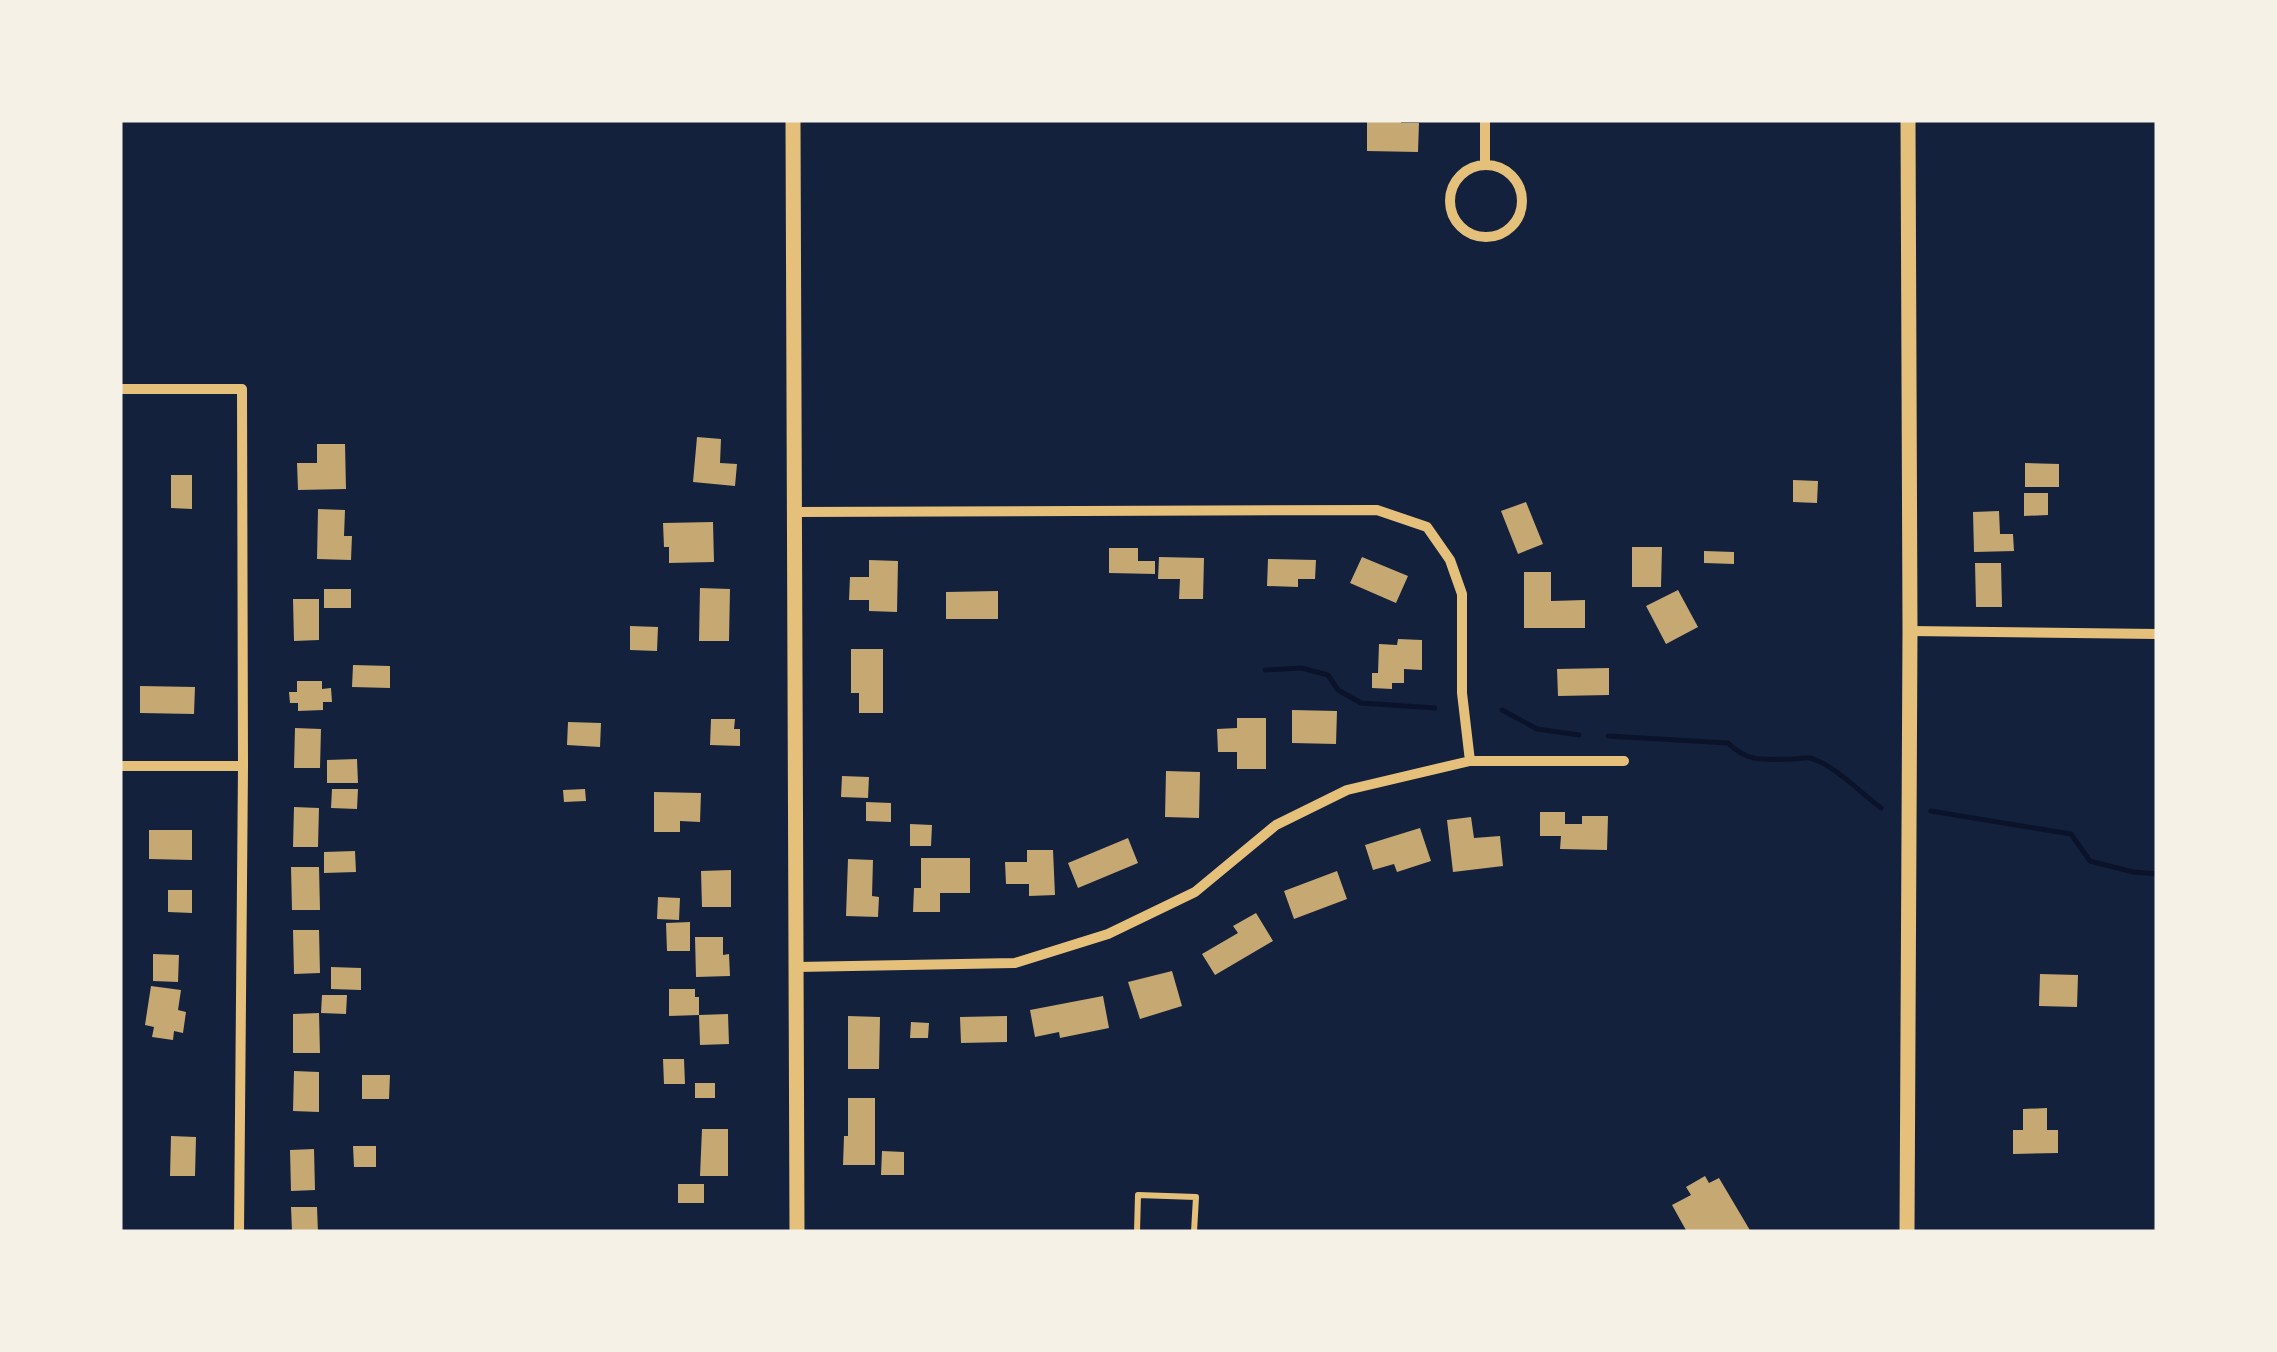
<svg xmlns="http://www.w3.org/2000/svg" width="2277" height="1352" viewBox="0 0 2277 1352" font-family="Poppins,sans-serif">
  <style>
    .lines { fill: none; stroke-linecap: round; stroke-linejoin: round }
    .stream { stroke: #0b132b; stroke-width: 5 }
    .building { fill: #c6a872 }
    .service { stroke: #e5c07b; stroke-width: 6 }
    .minor { stroke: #e5c07b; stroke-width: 10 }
    .tertiary { stroke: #e5c07b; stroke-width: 15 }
  </style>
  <rect width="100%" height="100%" fill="#14213d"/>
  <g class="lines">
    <path class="stream" d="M1265,670L1301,668L1328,675L1338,690L1361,703L1435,708
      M1502,710L1537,729L1579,735
      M1608,736L1728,743C1749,764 1767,759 1794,759C1800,759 1805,757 1810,758C1833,764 1862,794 1881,808
      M1931,811L2071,834L2090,861L2133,872L2157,874"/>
  </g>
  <path class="building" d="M1367,120H1401V123H1419L1418,152L1367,151Z
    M697,437L721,439L720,463L737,464L735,486L693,482Z
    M317,444H345L346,489L298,490L297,463H317Z
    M2025,463L2059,464V487H2025Z
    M171,475H192V509L171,508Z
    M1793,480L1818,481L1817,503L1793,502Z
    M2024,493H2048V515L2024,516Z
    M1526,502L1543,544L1518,554L1501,511Z
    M318,509L345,510L344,536H352L351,560L317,559Z
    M1999,511L2000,534H2013L2014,551L1974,552L1973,512Z
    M713,522L714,562L669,563V547H664L663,523Z
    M1632,547H1662L1661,587H1632Z
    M1109,548H1138V561H1155V574L1109,573Z
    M1704,551L1734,552V564L1704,563Z
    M1159,557L1204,558L1203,599H1179L1180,579H1158Z
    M1362,557L1408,576L1396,603L1350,583Z
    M1268,559L1316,560L1315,579H1298V587L1267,586Z
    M869,560L898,561L897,612L869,611V600H849L850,577H869Z
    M1975,563H2001L2002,607H1976Z
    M1524,572H1551V601L1585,600V628H1524Z
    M700,588L730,589L729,641H699Z
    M324,589H351V608H324Z
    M1678,590L1698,627L1666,644L1646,606Z
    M998,591V619H946V592Z
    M293,599H319V640L294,641Z
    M630,626L658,627L657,651L630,650Z
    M1398,639L1422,640V670L1404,669V683H1392V689L1372,688V673H1378L1379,644L1397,645Z
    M851,649H883V713H859V693H851Z
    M353,665L390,666V688L352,687Z
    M1609,668V695L1558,696L1557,669Z
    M297,681H322V689L331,688L332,702H323V710L298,711V703H290L289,692H297Z
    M140,686L195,687L194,714L140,713Z
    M1292,710L1337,711L1336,744L1292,743Z
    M1237,718H1266V769H1237V752H1218L1217,729L1237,728Z
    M711,719H735L734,729H740V746L710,745Z
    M568,722L601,723L600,747L567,745Z
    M295,728L321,729L320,768H294Z
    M357,759L358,783H327V760Z
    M1166,771L1200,772L1199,818L1165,817Z
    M842,776L869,777L868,798L841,797Z
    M332,789H358L357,809L331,808Z
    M585,789L586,801L564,802L563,790Z
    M654,792L701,793L700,822L680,821V832H654Z
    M866,802L891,803V822L866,821Z
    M294,807L319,808L318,847H293Z
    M1540,812H1565V824H1582V816H1608L1607,850L1560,849L1561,836H1540Z
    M1471,817L1474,838L1500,836L1503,866L1453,872L1447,820Z
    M910,824L932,825L931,846H910Z
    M1420,828L1431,861L1397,872L1394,864L1373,870L1365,845Z
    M149,830H192V860L149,859Z
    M1128,838L1138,863L1078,888L1068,863Z
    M1027,850H1053L1055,895L1029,896V884H1006L1005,862H1027Z
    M355,851L356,872L324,873V852Z
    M921,858H970V893H940V912H913L914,888H921Z
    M848,859L873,860L872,896L879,897L878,917L846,916Z
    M291,867H319L320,910H292Z
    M731,870V907H702L701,871Z
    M1337,871L1347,899L1294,919L1284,891Z
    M168,890H192V913L168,912Z
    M658,897L680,898L679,920L657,919Z
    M1256,913L1273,941L1215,975L1202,954L1238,933L1233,926Z
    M690,922V951H667L666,923Z
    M293,930H319L320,973L294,974Z
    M695,937H723V955L729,954L730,976L696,977Z
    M153,954L179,955L178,982L153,981Z
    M331,967L361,968V990L331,989Z
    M1172,971L1182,1006L1140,1019L1128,982Z
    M2040,974L2078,975L2077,1007L2039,1006Z
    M151,986L181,990L178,1010L186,1012L183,1033L174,1031L173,1040L152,1037L154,1027L145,1025Z
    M669,989H695V997H699V1015L728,1014L729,1044L700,1045L699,1015L669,1016Z
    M322,995H347L346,1014L321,1013Z
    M1103,996L1109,1028L1060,1038L1059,1032L1035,1037L1030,1010Z
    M319,1013L320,1053H293V1014Z
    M848,1016L880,1017L879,1069H848Z
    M1007,1016V1042L961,1043L960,1017Z
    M911,1022L929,1023L928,1038H910Z
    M663,1059H684L685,1084H664Z
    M294,1071L319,1072V1112L293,1111Z
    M362,1075H390L389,1099H362Z
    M695,1083H715V1098H695Z
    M848,1098H875V1165H843L844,1136H848Z
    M2047,1108V1130H2058V1153L2013,1154V1130H2023V1109Z
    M702,1129H728V1176H700Z
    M171,1136L196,1137L195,1176H170Z
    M353,1146H376V1167H354Z
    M314,1149L315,1190L291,1191L290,1150Z
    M882,1151L904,1152V1175H881Z
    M1705,1176L1709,1183L1719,1178L1751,1232H1687L1672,1205L1691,1195L1686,1187Z
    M678,1184H704V1203H678Z
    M291,1207H317L318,1232H292Z"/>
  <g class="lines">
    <path class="service" d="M1137,1232L1138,1195L1196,1197L1194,1232"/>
    <path class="minor" d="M1485,165V120
      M1450 201a36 36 0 1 1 72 0a36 36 0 1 1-72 0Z
      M120,389H242L243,766L239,1232
      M795,512L1377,510L1427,527L1450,560L1462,594V693L1470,761
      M1910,631L2157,634
      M120,766H243
      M797,967L1015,963L1108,934L1195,892L1276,825L1347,790L1470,761H1624"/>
    <path class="tertiary" d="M793,120L797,1232
      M1907,1232L1910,631L1908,120"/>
  </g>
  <rect width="2277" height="1352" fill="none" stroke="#f6f1e7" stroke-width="245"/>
</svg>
